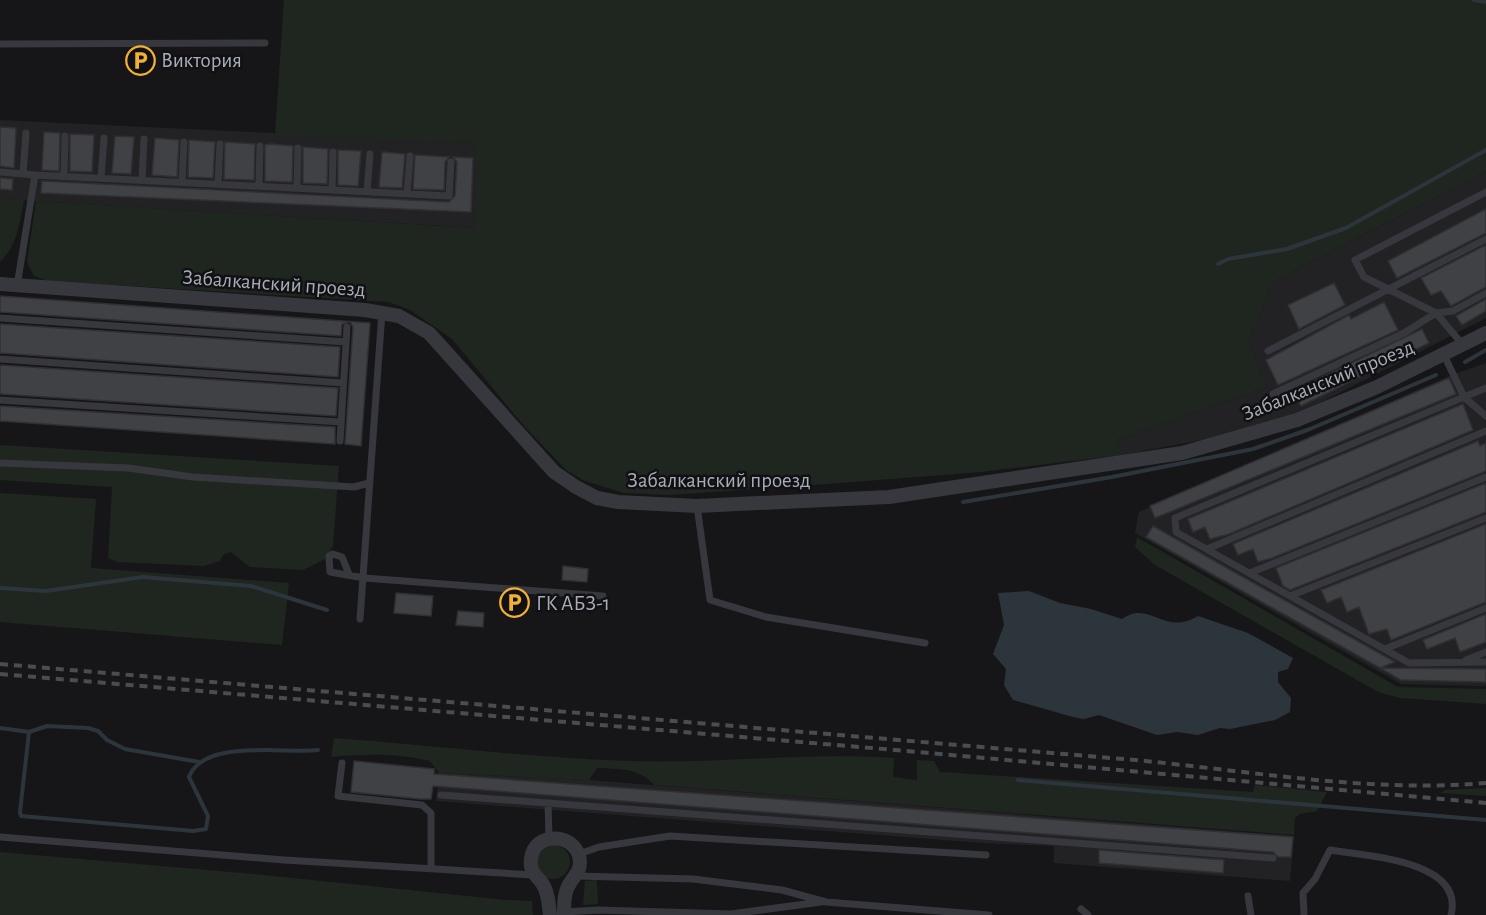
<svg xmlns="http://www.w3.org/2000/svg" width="1486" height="915" viewBox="0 0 1486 915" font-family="'Alegreya Sans',sans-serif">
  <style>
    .built { fill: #222225 }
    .green { fill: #1e261f }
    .water { fill: #2c353c }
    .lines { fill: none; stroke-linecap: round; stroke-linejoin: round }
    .stream { stroke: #2c353c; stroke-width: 4 }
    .building { fill: #404145; stroke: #303034; stroke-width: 1.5 }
    .service { stroke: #37383d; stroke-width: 7 }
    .minor { stroke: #37383d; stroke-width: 14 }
    .rail { stroke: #4a4c52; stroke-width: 4; stroke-dasharray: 8 6; stroke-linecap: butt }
    .labels { text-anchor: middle; stroke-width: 5; stroke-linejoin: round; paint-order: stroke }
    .poi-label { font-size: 21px; fill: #a8adb8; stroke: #111113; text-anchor: start }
    .street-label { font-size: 21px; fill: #a8adb8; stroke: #111113 }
  </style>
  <rect width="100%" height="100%" fill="#161618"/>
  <path class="built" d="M0,120L477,143L476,228L0,199Z
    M1486,171V318L1300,413L1207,439L1122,455L1117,440L1267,387L1249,342L1273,282Z
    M1486,363V686L1401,684L1135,533L1139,512L1452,375Z
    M439,773L589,780L1294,836L1290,881L1054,863V846L983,843L436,801Z"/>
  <path class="green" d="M284,0H1486V171L1273,282L1249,342L1267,387L1117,440L1122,455L981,472L827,484L669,495L624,493L585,481L566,470L524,426L452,339L410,310L389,302L48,281L34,276L27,262L36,201L476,228V143L275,135Z
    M0,199L24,200C20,223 17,246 0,262Z
    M0,445L339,466L333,546L325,559L303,570L250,567L231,552L224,554L220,561L204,566L117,562L108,558L112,487L0,480Z
    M0,493L96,499L91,568L289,583L282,645L0,622Z
    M1137,537L1398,687L1486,689V704L1400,698L1378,692L1155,565L1135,547Z
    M334,738C433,745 532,758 630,761C718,764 806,752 894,758L893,777L917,780V760L934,761L940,772L1253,792L1255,785L1327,792L1317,811L1300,814L1295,818L1294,835L654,785C640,768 619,769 597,768L589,780L439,773L430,761C396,753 365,754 331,757Z
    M1486,788V796L1440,793L1446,790Z
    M536 862a17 17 0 1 1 34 0a17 17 0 1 1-34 0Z
    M0,852L254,874L506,900L532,901L533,915H0Z
    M597,880L598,904L583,905L585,881Z"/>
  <path class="water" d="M1029,591L1060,603L1091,609L1122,619C1150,599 1163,637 1198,616L1248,633L1293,658L1288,669L1278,672V682L1291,698L1290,712L1275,720L1230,729L1220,728L1198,735L1177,732L1157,735L1099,715L1084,719L1073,717L1013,700L1004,685L1006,669L993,654L1004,625L998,593Z"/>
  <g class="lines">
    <path class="stream" d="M1474,0L1486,2
      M1218,264L1228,259L1287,249L1346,228L1486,150
      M1465,362L1486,350
      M963,502L1112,477L1253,449L1310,429L1436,375
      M0,588L46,591L143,577L251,586L327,610
      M0,728L29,732L47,726L88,728L98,731L107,740L125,749L199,762
      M29,732L20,812L21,816L193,831L206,829L208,816L189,777C204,738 284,754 318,750
      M1018,780L1486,820"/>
  </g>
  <path class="building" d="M0,127L16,128L14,168L0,166Z
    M44,132L60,133L59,171L42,170Z
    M70,134L94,135L92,172L70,171Z
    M115,136L134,137L131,174L112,173Z
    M155,138L179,140L177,177L152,175Z
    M189,140L215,142L213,178L188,177Z
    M225,142L255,144L254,180L224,179Z
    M270,144L293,146L292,182L265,181V145Z
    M303,147L328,149L327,184L303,183Z
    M338,150L361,151L358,186L338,185Z
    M382,152L405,154L402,188L379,187Z
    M415,155L449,157L445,162L444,190L413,189Z
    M453,157L473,158L471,212L41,193L42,181L449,202L455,196L457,162Z
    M0,178L13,179L12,190L0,189Z
    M1486,209V233L1397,278L1388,261Z
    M1486,245V287L1451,306L1441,291L1431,295L1421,278Z
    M1334,283L1345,305L1299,329L1288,305Z
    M0,296L370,323L361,446L345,444L353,327L350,322L342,324L341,336L0,312Z
    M1486,299V311L1462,325L1456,316Z
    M1384,302L1398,330L1278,385L1266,360L1349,315L1351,319Z
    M0,324L340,347L338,377L0,353Z
    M1422,329L1429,343L1301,406L1293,391Z
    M0,365L338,388L336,416L0,394Z
    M1449,378L1456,394L1155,518L1150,506Z
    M1463,404L1473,430L1229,534L1210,539L1205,527L1193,532L1188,519Z
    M0,406L335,427V444L0,421Z
    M1478,441L1480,446L1486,443V471L1272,558L1258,562L1253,549L1238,555L1233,544Z
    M1486,483V512L1290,590L1283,586L1276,568Z
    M1486,524V602L1391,640L1387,629L1369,634L1359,607L1347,612L1341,597L1327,603L1321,590Z
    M1153,526L1234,572L1395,662L1380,668L1146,537Z
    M563,566L588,569L587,582L562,580Z
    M396,593L433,596L431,616L394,613Z
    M458,611L484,613L483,627L456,625Z
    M1486,614V642L1460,652L1455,638L1427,649L1423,640Z
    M1380,668L1486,669V682L1401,680Z
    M354,761L434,769V774L1293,837L1291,857H1278L1273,852L433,786L431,799H420L351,792Z
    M1099,850L1224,860L1223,873L1099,863Z"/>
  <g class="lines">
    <path class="service" d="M0,44L265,43
      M0,172L35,175L17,286
      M23,174L26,133
      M35,175L449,196L451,162
      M64,176L65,136
      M101,178L104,138
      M142,180L144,139
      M182,182L184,142
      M218,184L220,144
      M259,186L260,146
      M297,188L298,148
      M332,190L333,152
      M367,192L370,154
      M407,194L410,156
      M0,318L346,342
      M1463,345L1436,313L1364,277L1355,260L1486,192
      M1268,351L1486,239
      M1444,355L1464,397L1486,388
      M0,359L343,383
      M1273,394L1404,333L1436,313L1453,311L1486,293
      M0,400L341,422
      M1486,416L1464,397L1175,518L1176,532L1409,663L1486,662
      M340,441L347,327
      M0,463L128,468L193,477L354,487L369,483
      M697,506L710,600L766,617L925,643
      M1207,549L1486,431
      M1250,573L1486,477
      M349,574L342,557L333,554L329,556L330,572L364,578L603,596
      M1290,596L1486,518
      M360,619L382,312
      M1385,649L1486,608
      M1466,660L1486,652
      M342,763L338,796L422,805L431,813V868
      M441,795L1273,858
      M548,803L549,838
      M0,837L284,860L534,875
      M579,854L599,847L670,836L986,855
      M576,876L693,879L782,890L826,902L989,915
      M1248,896L1251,915
      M1081,909L1088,915
      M564,912L598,910L731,914L821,902
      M1304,915L1303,893L1315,879L1330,850C1365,856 1465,860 1451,915"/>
    <path class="minor" d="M0,284L365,310L399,316L429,333L554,472L576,487L597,498L618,502L697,506L889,497L1182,453L1297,420L1377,387L1486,333
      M550,915C549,906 548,891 542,883C536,875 529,871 531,859C534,829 580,833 580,863C580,872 574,876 570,883C564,892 564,904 564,915"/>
    <path class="rail" d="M0,664L1135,760C1251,771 1370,793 1486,783
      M0,674L895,750L1486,803"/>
  </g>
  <defs>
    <symbol id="parking-ring" viewBox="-11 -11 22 22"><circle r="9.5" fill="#111113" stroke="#f2b134" stroke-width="1.5"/><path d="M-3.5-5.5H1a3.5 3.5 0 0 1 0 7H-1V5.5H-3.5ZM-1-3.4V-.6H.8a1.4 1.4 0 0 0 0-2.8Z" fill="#f2b134"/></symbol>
  </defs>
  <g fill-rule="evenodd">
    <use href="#parking-ring" x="124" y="44" width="33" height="33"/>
    <use href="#parking-ring" x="498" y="586" width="33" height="33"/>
  </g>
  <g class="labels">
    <g class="poi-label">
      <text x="161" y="67">Виктория</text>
      <text x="536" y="610">ГК АБЗ-1</text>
    </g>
    <g class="street-label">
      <text transform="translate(274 283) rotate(4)" y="7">Забалканский проезд</text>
      <text transform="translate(1328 380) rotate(-22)" y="7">Забалканский проезд</text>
      <text x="719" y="487">Забалканский проезд</text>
    </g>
  </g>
</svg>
